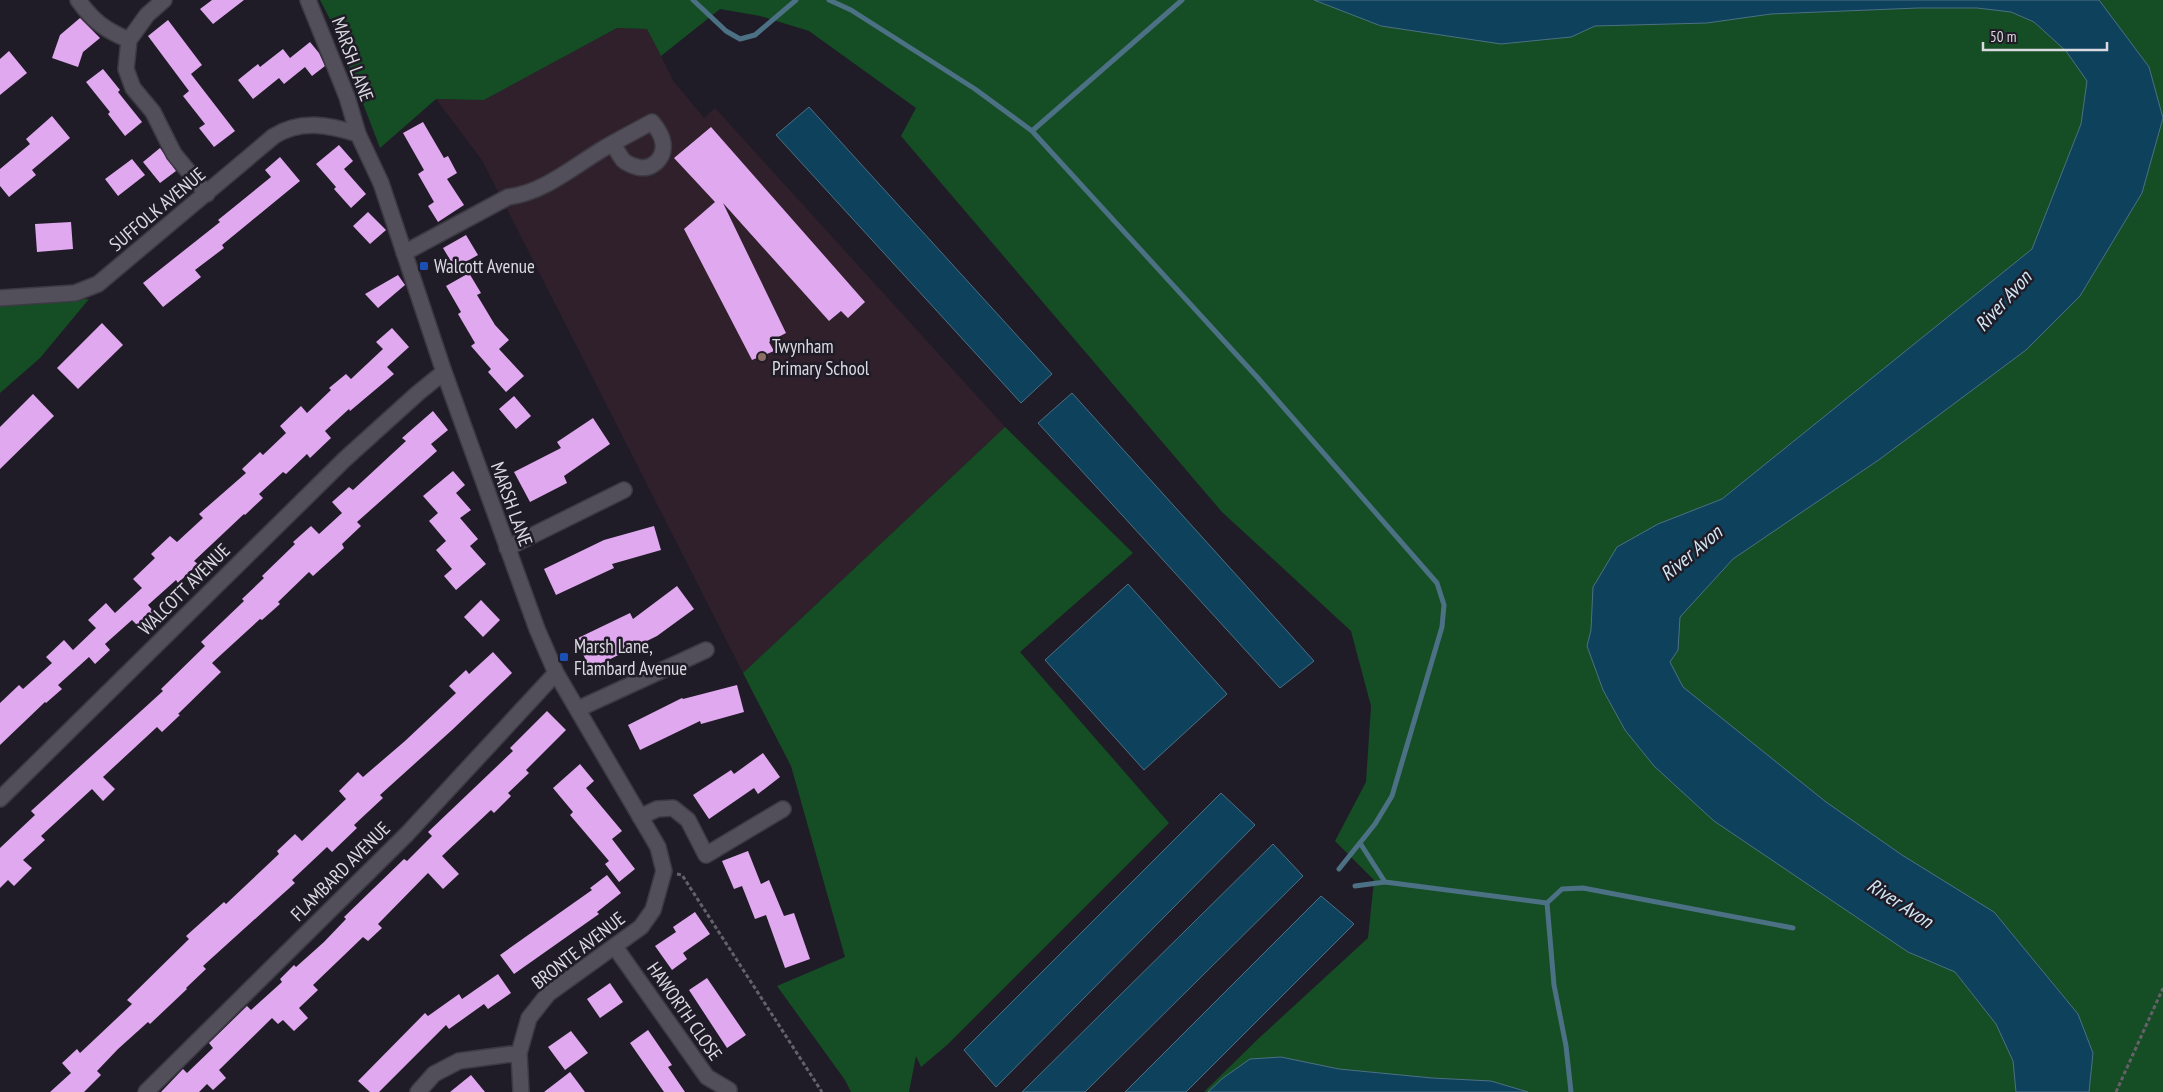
<svg xmlns="http://www.w3.org/2000/svg" width="2163" height="1092" viewBox="0 0 2163 1092" font-family="'PT Sans Narrow',sans-serif">
  <style>
    .education { fill: #2f202c }
    .green { fill: #154d25 }
    .water { fill: #0e425c; stroke: #4c7084 }
    .lines { fill: none; stroke-linecap: round; stroke-linejoin: round }
    .stream { stroke: #4c7084; stroke-width: 5 }
    .building { fill: #e0a8ef }
    .minor-casing { stroke: #3c3a42; stroke-width: 18 }
    .path { stroke: #65616b; stroke-width: 3; stroke-dasharray: 4 2.5; stroke-linecap: butt }
    .minor { stroke: #524e5a; stroke-width: 15 }
    .transit-dot { fill: #1a4fb4; stroke: #201c27; stroke-width: 2 }
    .education-dot { fill: #8d6e63; stroke: #201c27; stroke-width: 2 }
    .labels { text-anchor: middle; stroke-width: 5; stroke-linejoin: round; paint-order: stroke }
    .street-label { font-size: 19px; fill: #dcdae1; stroke: #201c27 }
    .poi-label { font-size: 19px; fill: #dcdae1; stroke: #201c27; text-anchor: start }
    .water-label { font-size: 20px; font-style: italic; fill: #d1e7f4; stroke: #201c27 }
  </style>
  <rect width="100%" height="100%" fill="#201c27"/>
  <path class="education" d="M617,28L647,29L674,82L704,118L715,108L1005,427L743,673L482,160L436,99L484,100Z"/>
  <path class="green" d="M320,0H2163V1092H1204L1258,1039L1368,938L1374,880L1335,841L1366,782L1371,706L1351,631L1222,512L901,136L916,108L809,31L760,16L720,9L661,56L647,29L617,28L484,100L436,99L380,148L333,25Z
    M89,299L40,358L0,393V303Z
    M1005,427L1133,553L1020,652L1169,823L947,1045L921,1067L916,1056L909,1092H851L845,1080L777,986L845,957L791,766L743,673Z"/>
  <path class="water" d="M1314,0H2099L2149,67L2163,118L2142,193L2080,296L2026,350L1880,459L1733,559L1680,617L1678,650L1670,662L1683,687L1826,802L1902,855L1994,912L2078,1014L2093,1053L2089,1092H2016L2013,1061L1996,1024L1955,972L1908,952L1714,821L1654,766L1625,730L1603,690L1587,646L1591,630L1593,587L1617,547L1658,524L1722,499L2032,249L2081,124L2087,81L2066,51L2034,22L2011,12L1977,8H1918L1771,14L1707,23L1595,26L1571,37L1501,44L1381,26Z
    M809,107L1052,374L1021,403L776,135Z
    M1072,393L1314,661L1280,688L1038,423Z
    M1128,584L1227,694L1144,770L1045,660Z
    M1221,793L1255,825L996,1087L964,1050Z
    M1273,844L1303,876L1085,1092H1022Z
    M1321,896L1354,924L1186,1092H1125Z
    M1281,1057L1339,1069L1432,1078L1491,1081L1528,1092H1208L1223,1078L1250,1059Z"/>
  <g class="lines">
    <path class="stream" d="M693,0L726,31L740,39L755,35L796,0
      M829,0L851,10L975,89L1032,131L1257,377L1437,583L1444,605L1442,627L1392,796L1375,824L1339,869
      M1032,131L1182,0
      M1360,843L1385,882
      M1355,886L1385,882L1547,903
      M1547,903L1562,889L1583,888L1793,928
      M1547,903L1554,985L1566,1046L1571,1092"/>
  </g>
  <path class="building" d="M212,0H244L213,24L200,9Z
    M80,18L100,38L83,52L78,67L52,58L60,35Z
    M168,20L202,65L191,74L235,131L214,147L199,128L205,124L183,96L189,91L148,36Z
    M310,42L319,53L325,66L312,76L305,67L284,84L279,78L253,99L238,80L258,64L260,67L283,49L290,58Z
    M9,51L27,73L0,95V59Z
    M103,69L120,90L118,92L142,122L125,136L108,114L110,112L86,82Z
    M52,116L70,138L32,170L36,175L9,197L0,186V169L30,144L26,139Z
    M423,122L444,158L448,156L457,173L447,179L464,205L438,222L428,206L434,202L418,174L424,170L403,133Z
    M711,127L865,302L848,318L841,311L829,321L723,203L786,333L769,342L774,351L752,360L684,229L715,202L674,158Z
    M339,145L353,161L344,169L366,194L351,208L334,189L336,187L316,164Z
    M160,148L176,171L160,183L143,162Z
    M280,157L300,181L250,222L222,245L224,248L195,270L201,277L163,307L143,283L220,222L218,220L271,177L265,170Z
    M132,159L145,175L118,196L105,179Z
    M368,212L386,230L370,244L353,226Z
    M71,222L73,249L37,252L35,224Z
    M466,235L478,255L455,268L443,248Z
    M469,273L481,293L477,295L495,325L509,340L499,349L524,376L506,392L488,372L491,369L471,346L475,343L458,314L461,312L446,286Z
    M398,275L405,285L378,308L365,294Z
    M102,323L123,345L78,389L57,368Z
    M392,328L409,347L387,367L394,374L350,411L349,409L325,431L331,438L310,458L307,454L286,474L283,472L259,494L263,498L245,515L244,514L194,561L198,564L178,583L176,580L148,605L154,612L138,626L132,620L105,644L110,650L95,664L89,657L58,685L62,689L46,703L45,702L0,745V703L19,685L23,689L52,663L46,657L64,640L73,650L96,628L88,620L106,603L115,613L142,588L133,579L155,558L151,554L170,536L177,542L203,518L199,514L246,473L242,469L260,452L263,455L286,433L280,426L301,406L307,413L331,390L329,388L346,374L351,379L383,349L376,342Z
    M33,394L54,416L0,469V427Z
    M514,396L531,416L516,429L499,409Z
    M433,411L448,430L431,444L437,451L357,522L361,526L342,544L344,548L313,576L309,572L278,602L280,604L262,620L260,619L212,663L221,672L178,714L180,715L162,732L157,727L103,777L115,789L103,801L92,789L41,836L45,840L23,860L32,868L14,886L8,880L0,888V848L35,815L31,811L163,691L161,689L205,646L201,642L244,601L242,599L264,578L262,576L295,544L293,542L311,526L319,534L342,513L332,502L349,487L353,490L406,441L402,438Z
    M593,418L610,444L564,476L567,483L530,502L514,472L561,448L557,442Z
    M453,471L465,485L456,493L471,510L460,518L478,539L470,546L486,564L456,590L444,576L452,569L436,550L446,541L429,521L438,513L423,496Z
    M654,526L661,550L612,564L614,568L556,595L544,569L604,540Z
    M677,586L694,609L657,636L590,669L576,639L630,613L633,619Z
    M481,600L500,620L483,637L464,617Z
    M493,652L512,673L452,730L380,795L383,798L354,825L357,828L332,852L327,847L292,880L295,883L276,900L203,966L206,969L186,988L187,989L150,1024L148,1022L118,1049L97,1071L101,1075L84,1092H50L71,1073L62,1063L77,1049L80,1053L132,1004L127,1000L189,939L186,936L224,902L226,904L279,854L277,851L295,834L302,841L346,799L339,791L358,772L363,777L405,741L456,693L449,686L466,670L469,674Z
    M737,685L744,712L701,724L700,721L640,750L628,725L682,698L683,699Z
    M547,711L566,730L526,770L529,773L508,793L511,796L494,813L491,810L442,856L459,874L443,889L428,873L378,924L382,928L368,941L363,937L313,985L318,990L299,1008L308,1018L294,1031L283,1020L278,1024L272,1018L219,1070L226,1078L213,1090L207,1084L199,1092H161L183,1069L187,1073L213,1048L209,1043L247,1006L251,1010L282,982L280,979L294,965L296,967L324,942L346,919L344,917L404,859L407,861L432,836L428,832L513,751L510,748Z
    M763,753L780,777L758,794L754,788L709,819L693,795L731,770L734,774Z
    M580,764L594,781L586,788L622,831L612,839L635,869L619,882L605,864L609,861L570,815L573,812L553,788Z
    M748,851L761,884L769,880L784,916L794,913L810,959L785,968L766,915L755,919L742,886L734,889L722,861Z
    M607,875L621,893L597,912L599,914L514,974L500,955L592,890L590,888Z
    M695,912L710,934L683,953L687,959L672,970L655,946L676,932L673,927Z
    M498,974L511,993L488,1009L484,1004L449,1029L446,1025L379,1092H370L358,1081L425,1013L428,1016L459,994L462,999Z
    M707,978L746,1035L727,1048L689,990Z
    M610,983L623,1002L600,1018L587,999Z
    M648,1030L672,1065L668,1067L685,1092H664L630,1043Z
    M571,1031L588,1053L565,1070L548,1047Z
    M570,1072L585,1092H544Z
    M471,1075L485,1092H450Z"/>
  <g class="lines">
    <defs>
      <path id="minor" d="M78,0C93,21 105,30 129,40
        M164,0L147,15L129,40L126,69L133,88L153,112L174,154L207,194
        M308,0L347,97L358,134
        M404,253L508,197C542,193 572,168 601,150C618,140 635,131 652,122C657,128 662,135 663,143C665,158 652,171 637,167C631,165 627,164 623,160C619,155 616,149 613,143
        M0,298L75,293L98,284L274,136C301,119 329,125 358,134L381,183L444,372L537,629L556,673L658,847L664,871L653,910L641,927L548,994L529,1018L519,1053L521,1092
        M507,548L624,490
        M578,709L706,650
        M0,799L345,459L418,393L444,372
        M640,817L657,809L673,808L688,820L706,855L783,809
        M615,947L707,1077L729,1090
        M146,1092L407,834L556,673
        M418,1092L434,1074L459,1061L519,1053"/>
    </defs>
    <use href="#minor" class="minor-casing"/>
    <path class="path" d="M677,874L682,875L822,1092
      M2116,1092L2163,988"/>
    <use href="#minor" class="minor"/>
  </g>
  <g class="transit-dot">
    <rect x="419" y="261" width="10" height="10" rx="2.5"/>
    <rect x="559" y="652" width="10" height="10" rx="2.5"/>
  </g>
  <circle class="education-dot" cx="762" cy="357" r="5"/>
  <g class="labels">
    <g class="street-label">
      <text transform="translate(353 59) rotate(70)" y="7">MARSH LANE</text>
      <text transform="translate(157 209) rotate(-40)" y="7">SUFFOLK AVENUE</text>
      <text transform="translate(512 504) rotate(70)" y="7">MARSH LANE</text>
      <text transform="translate(184 589) rotate(-45)" y="7">WALCOTT AVENUE</text>
      <text transform="translate(340 871) rotate(-45)" y="7">FLAMBARD AVENUE</text>
      <text transform="translate(578 950) rotate(-38)" y="7">BRONTE AVENUE</text>
      <text transform="translate(685 1011) rotate(55)" y="7">HAWORTH CLOSE</text>
    </g>
    <g class="poi-label">
      <text x="434" y="273">Walcott Avenue</text>
      <text x="772" y="353">Twynham<tspan x="772" dy="22">Primary School</tspan></text>
      <text x="574" y="653">Marsh Lane,<tspan x="574" dy="22">Flambard Avenue</tspan></text>
    </g>
    <g class="water-label">
      <text transform="translate(2003 301) rotate(-48)" y="7">River Avon</text>
      <text transform="translate(1691 553) rotate(-40)" y="7">River Avon</text>
      <text transform="translate(1900 903) rotate(33)" y="7">River Avon</text>
    </g>
  </g>
  <path d="M1983 42v8h124v-8" fill="none" stroke="#dcdae1" stroke-width="2.5"/>
  <text x="1990" y="42" font-size="15" fill="#dcdae1" stroke="#201c27" stroke-width="4" paint-order="stroke">50 m</text>
</svg>
